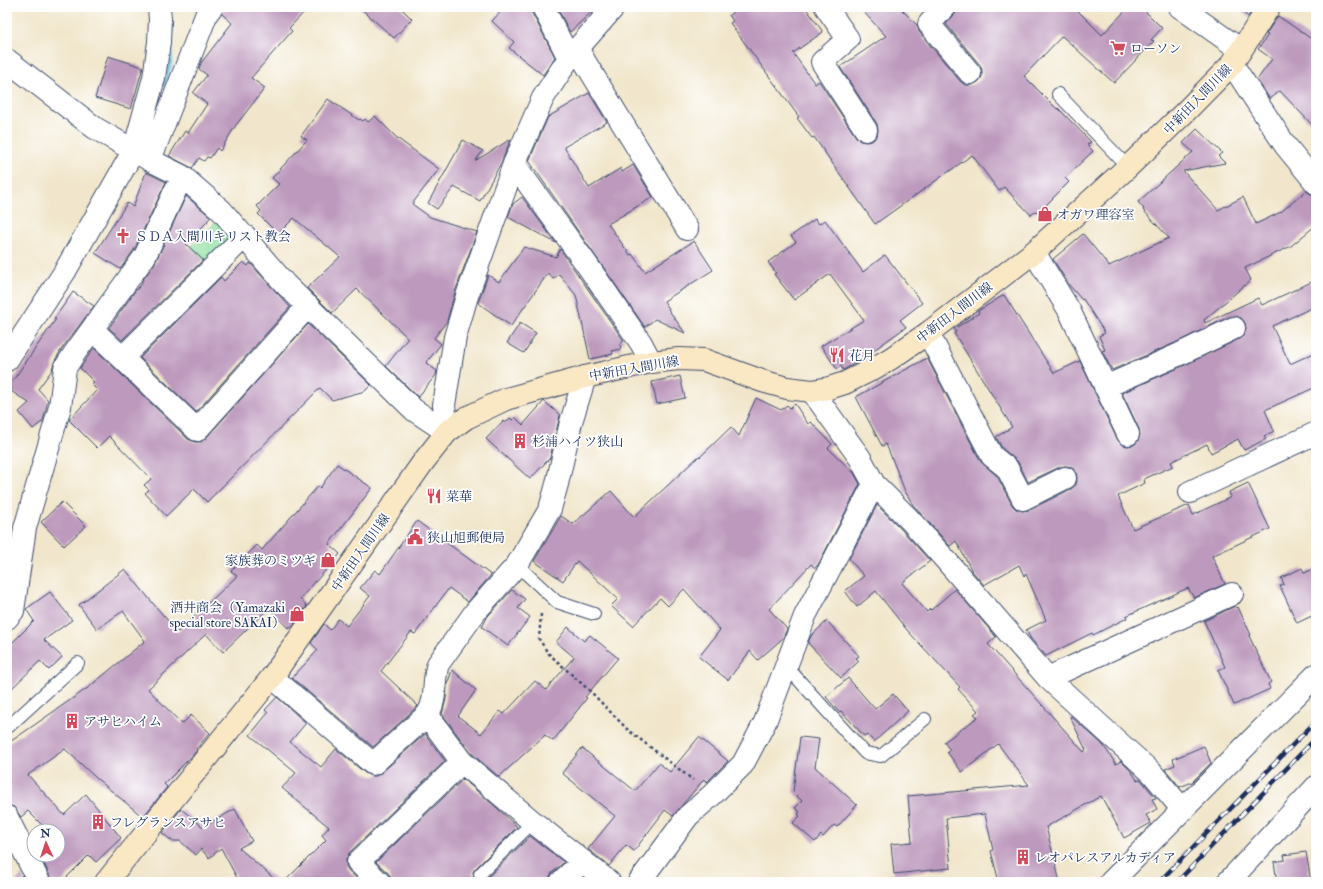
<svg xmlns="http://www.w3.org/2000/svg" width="1323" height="889" viewBox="0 0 1323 889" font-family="'IM FELL Double Pica','Noto Serif JP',serif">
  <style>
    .green { fill: #8ee0a0; stroke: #54887f }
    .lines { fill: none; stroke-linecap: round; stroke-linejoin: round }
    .stream { stroke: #56b2d4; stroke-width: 7 }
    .building { fill: #bd9abd }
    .service-casing { stroke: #3b4a6e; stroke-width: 14 }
    .minor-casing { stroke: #3b4a6e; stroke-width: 24 }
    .secondary-casing { stroke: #3b4a6e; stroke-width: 24 }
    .path { stroke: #3b4a6e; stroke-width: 2.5; stroke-dasharray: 3 3; stroke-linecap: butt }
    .service { stroke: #fff; stroke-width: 12 }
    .minor { stroke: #fff; stroke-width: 22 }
    .secondary { stroke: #fae7c3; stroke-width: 22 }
    .rail-casing { stroke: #1b2f5e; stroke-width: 4.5 }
    .rail { stroke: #fff; stroke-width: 3; stroke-dasharray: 9; stroke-linecap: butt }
    .labels { text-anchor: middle; stroke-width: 3.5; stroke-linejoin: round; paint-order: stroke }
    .poi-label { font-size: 13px; fill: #1b2f5e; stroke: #fff; text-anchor: start }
    .street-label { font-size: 13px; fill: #1b2f5e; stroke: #fff }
  </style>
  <rect width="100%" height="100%" fill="#fff"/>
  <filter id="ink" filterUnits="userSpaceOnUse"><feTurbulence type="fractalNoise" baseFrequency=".025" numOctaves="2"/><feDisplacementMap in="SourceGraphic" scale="8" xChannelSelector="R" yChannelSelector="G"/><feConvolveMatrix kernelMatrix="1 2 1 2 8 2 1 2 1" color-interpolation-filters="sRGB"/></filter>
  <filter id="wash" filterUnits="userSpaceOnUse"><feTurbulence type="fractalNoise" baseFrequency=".012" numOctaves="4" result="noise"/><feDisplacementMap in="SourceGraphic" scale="16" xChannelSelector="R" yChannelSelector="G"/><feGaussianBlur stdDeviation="0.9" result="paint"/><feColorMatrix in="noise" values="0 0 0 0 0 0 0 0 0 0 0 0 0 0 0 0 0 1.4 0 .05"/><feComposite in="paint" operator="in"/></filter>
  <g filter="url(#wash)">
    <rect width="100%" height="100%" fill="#f1e6cb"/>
    <path class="green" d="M217,221L231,234L210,266L191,247Z"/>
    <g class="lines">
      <path class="stream" d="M163,83L169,63L170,24
        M7,376L16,362"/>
    </g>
    <g id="blocks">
      <path class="building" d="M224,7H309L289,28L292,31L251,78L265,88L236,125L220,151L217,148L210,158L207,157L204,161L199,158L192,168L169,156L185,131L188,133L207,104L193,93L207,75L199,69L201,63L232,23L222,14Z
        M359,7H400L412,19L394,38Z
        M505,7H531L532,13L555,57L543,75L509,48L514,42L492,21Z
        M557,7H597L570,32Z
        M740,7H805L823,32L793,53L815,84L819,81L856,137L860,141L866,142L872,141L877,136L878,130L877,124L840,67L886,36L859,7H899L917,25L919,32L960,81L965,85H972L978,82L982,77V70L980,65L946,24L961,7H1074L1102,35L1129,7H1141L1162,28L1151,40L1154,41L1114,83L1062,36L1024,76L1057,109L1058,108L1091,142L1087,145L1093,151L1065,178L1069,182L1038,213L1036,211L1031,215L1004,187L999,191L972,155L875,224L814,137L812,138L797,118L799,117L730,23L733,21L729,15Z
        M1237,7H1254L1248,17Z
        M1278,16L1316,42V129L1280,91L1270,99L1257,80L1272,59L1258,49L1268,35L1266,34Z
        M108,56L143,67L131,109L95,98Z
        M589,93L607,122L564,147L589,188L621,168L622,172L633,165L653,197L608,224L630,255L632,254L645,272L694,241L713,270L664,301L669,309H668L685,333L655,319L645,327L529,161L548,117Z
        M328,99L359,120L360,119L363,121L365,119L368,122L375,116L397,138L439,169L412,204L430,217L477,232L455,292L447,321L434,338L441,344L426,363L437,371L436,375L418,397L386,366L408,338L357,289L332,313L307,288L340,257L294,218L278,234L258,214L261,211L257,206L279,184L272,178L307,140L301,136Z
        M1197,129L1222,153L1218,156L1225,163L1183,171L1218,210L1243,197L1256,224L1281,212L1306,191L1311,194L1316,195V225L1291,246L1245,268L1251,280L1204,320L1205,323L1258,298L1262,305L1316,280V306L1272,326L1290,364L1316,352V387L1265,410L1274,431L1264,436L1266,439L1244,450L1238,439L1211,453L1207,444L1171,462L1173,466L1144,479L1145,483L1118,496L1133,529L1189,505L1193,515L1231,497L1229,492L1248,483L1270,529L1212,556L1225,584L1194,598L1188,588L1126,616L1127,618L1093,635L1092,633L1046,656L1031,639L1026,630L1046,620L1026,574L1024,576L1019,565L984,585L972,571L956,541L950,546L913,505L905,491L886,444L882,446L856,397L927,358L981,462L997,476L1012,505L1016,509L1022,511L1029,510L1071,489L1076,485L1077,478L1076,472L1072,467L1065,466L1060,467L1028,482L1018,462L1002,448L996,437L1012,427L954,333L956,332L954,329L979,313L978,311L1004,295L1054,373L1080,361L1117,439L1121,444L1127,446L1134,445L1138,441L1140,435L1139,429L1122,393L1185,365L1239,339L1244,335L1246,329L1245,323L1241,318L1235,316L1229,317L1175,343L1112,370L1102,351L1105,350L1099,336L1105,333L1083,299L1082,300L1069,285L1053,259L1083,234L1109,266L1169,238L1143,210L1144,209L1138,202L1193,152L1183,143Z
        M511,139L501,163L480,201L454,187L437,209L428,203L463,140L483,151L475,161Z
        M146,172L166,182L134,250L120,269L95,253L127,203L133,207Z
        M186,196L211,217L207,221H208L186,244L203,260L122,340L109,328L135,291L143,283L141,282L155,263Z
        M522,197L556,243L508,217L513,204Z
        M815,219L819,224L825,220L863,272L885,255L922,303L900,320L906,327L856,363L843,370L841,366L837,369L821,346L864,320L830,274L794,300L774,274L776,273L768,262L796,242L791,236Z
        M524,247L556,257L560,249L624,341L620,344L621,349L612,351L613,354L590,359L576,295L559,274L553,279L548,273L511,326L478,303L488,275L499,282Z
        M243,262L248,266L250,263L276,292L290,307L196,412L140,358L221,277L224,281Z
        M73,292L94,306L63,347L54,362L52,370L38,389L48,400L43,421L33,429L19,412L29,403L11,391L12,389L9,386L56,319H54Z
        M520,323L536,333L524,353L507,343Z
        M308,324L371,385L365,391L332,400L320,388L207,502L194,489L166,516L145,493L149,490L144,485L151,479L109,436L97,448L69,420L97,390L91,384L94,382L80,368L94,348L188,439L195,442H201L206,438Z
        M680,376L685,398L657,404L652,382Z
        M756,398L781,410L787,405L790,408L795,404L808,424L811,422L832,444L828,448L854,473L860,484L818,565L815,568L811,564L769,609L787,629L783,638L758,660L750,651L728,680L699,657L720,630L684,589L668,606L660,598L633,626L611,606L618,599L577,561L563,581L534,561L561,516L573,524L611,491L634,517L699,456L700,457L731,427L739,436Z
        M544,401L560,415L550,458L530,479L486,439L503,421L505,423L510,418L512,420L515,417L523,425Z
        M337,464L372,488L329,544L340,554L300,599L307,606L292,627L291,626L288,628L269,608L223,652L206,634L148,689L182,724L191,715L210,733L196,749L197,750L189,759L164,784L167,787L143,817L96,778L65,749L28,775L64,815L86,794L121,838L96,862L89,855L62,882H51L50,876L41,857L43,855H58V831H48L28,811L21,817L14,807L7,805V744L89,687L145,641L123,611L97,629L79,605L125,569L156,607L178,632L237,576L231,571L257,545L262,550L318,486L320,488Z
        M62,502L86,526L64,546L41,522Z
        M877,505L900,528L930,561L902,583L927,612L930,609L931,610L955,589L996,637L988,644L1084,752L1086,750L1070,717L1071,716L1103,745L1116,764L1121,761L1131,771L1137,780L1140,779L1156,798L1152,799L1157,809L1146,815L1151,823L1124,838L1101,796L1046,827L1060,882H999L991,851L993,850L985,814L946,818L951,868L894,874L891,844L912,842L908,796L1029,785L998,744L962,772L947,752L950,750L944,742L978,717L974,714L978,711L958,689L960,687L907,630L876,591L857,607L845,591L864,576L849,559Z
        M417,521L491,575L468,602L449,588L415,634L411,632L381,671L418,706L373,747L292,678L318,650L311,643L324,624L330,630L338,619L347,626L370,596L360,588L375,570L380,574Z
        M1302,568L1304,573L1316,568V614L1297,623L1280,586L1284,584L1281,578Z
        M512,590L525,599L518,608L530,617L508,646L482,627L488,616Z
        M50,592L72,620L44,640L62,657L49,670L40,661L7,693V648L34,621L26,609Z
        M1235,606L1236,608L1238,607L1251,635L1249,636L1271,682L1268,684L1270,689L1234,705L1218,670L1225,667L1204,621Z
        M827,621L859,656L856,658L859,661L841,678L808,643L811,636Z
        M568,627L584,641L590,635L618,658L585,697L587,698L553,741L545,735L499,777L471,753L442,714L446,699L447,685L452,670L476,690L458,716L481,734L500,711L504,714L535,681L546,690L574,657L556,642Z
        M848,678L875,709L893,694L908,711L874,742L867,734L864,736L841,711L839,712L826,697Z
        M277,697L306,723L290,742L321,767L336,749L365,773L371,776H376L381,773L425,734L445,761L349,853L346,859V866L349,871L361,882H284L326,840L322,835L329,827L282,788L296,773L250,735L268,713L265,710Z
        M699,737L728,761L707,782L704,779L673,816L665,810L634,851L626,845L609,866L588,849L615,816L562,773L582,748L635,791L659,763L670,772Z
        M800,737L819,739L815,767L857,805L837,827L834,825L823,837L821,835L815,842L793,823L800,816L798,814L800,812L795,808L802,801L793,792Z
        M1204,746L1211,763L1192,782L1180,787L1165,769L1175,765L1173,759Z
        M463,779L497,808L517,827L475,869L473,872L474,879L478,881L485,880L530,836L564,862L552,873L549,878V882H391V878L388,873L376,862Z
        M181,809L203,827L235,809L252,841L239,848L278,882H243L237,878L221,848L209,858L201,849L196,855L180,841H172L162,833Z
        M1306,852L1311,882H1277L1274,862L1285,860L1284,855Z
        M22,875L25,882H15Z"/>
    </g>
  </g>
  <g filter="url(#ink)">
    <use href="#blocks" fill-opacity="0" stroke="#3b4a6e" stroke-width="1"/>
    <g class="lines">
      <defs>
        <path id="service" d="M1058,94L1128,167
          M517,565L557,602L594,614
          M786,666L865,753L881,756L925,719
          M7,728L78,663
          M480,874L533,822"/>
        <path id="minor" d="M543,7L569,58
          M826,7L848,39L822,62L866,130
          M945,7L929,24L970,73
          M1180,7L1241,50
          M577,49L687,229
          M7,60L95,128L150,160L182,176L221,210L285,284L414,410L447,432
          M1232,64L1285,145L1316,183
          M150,160L207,13L212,7
          M514,164L585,262L641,343L651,362
          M1034,252L1069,310L1128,434
          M92,329L197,430L308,306
          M928,333L992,456L1007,468L1023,499L1065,478
          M122,358L245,236
          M7,360L64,273L134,150L154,78L159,42L160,19L159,7
          M585,377L571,422L557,484L550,509L517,565L476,611L438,664C432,681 438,699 427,715L462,762L533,822L609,882
          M1105,387L1180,354L1234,328
          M812,391L860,458L874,484L909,519L944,558L1048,678L1151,772L1183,810
          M447,432L444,405L455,337L467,296L514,164L543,98L569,58L614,7
          M1190,492L1316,433
          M7,618L13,611L25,528L60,407L65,368L74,354L145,256L182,176
          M272,677L373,764L427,715
          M1048,678L1232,594
          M7,817L39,882
          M379,882L358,862L462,762
          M561,882L583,861
          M639,882L688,816L712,795L743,764L765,722L805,616L874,484
          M1111,882L1316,675
          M1228,882L1316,787"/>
        <path id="secondary" d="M106,882L272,677L424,461L447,432L466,418L506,399L585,377L651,362L679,359L704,360L762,381L787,388L812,391L829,388L845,383L869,371L890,359L928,333L1034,252L1128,167L1183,114L1232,64L1269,7"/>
      </defs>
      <use href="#service" class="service-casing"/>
      <use href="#minor" class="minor-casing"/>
      <use href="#secondary" class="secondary-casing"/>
      <path class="path" d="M541,614L539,639L548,653L591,692L628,730L693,780"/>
      <use href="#service" class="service"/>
      <use href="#minor" class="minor"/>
      <use href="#secondary" class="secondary"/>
      <defs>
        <path id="rail" d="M1159,882L1316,721
          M1177,882L1316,738"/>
      </defs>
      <use href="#rail" class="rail-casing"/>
      <use href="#rail" class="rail"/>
    </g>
  </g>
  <defs>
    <symbol id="supermarket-bare" viewBox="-9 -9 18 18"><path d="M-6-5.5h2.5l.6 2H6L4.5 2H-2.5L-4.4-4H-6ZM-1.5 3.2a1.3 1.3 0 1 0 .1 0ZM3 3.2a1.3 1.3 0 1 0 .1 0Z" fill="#d1495b" stroke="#fff" stroke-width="2.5" paint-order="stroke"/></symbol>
    <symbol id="shop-bare" viewBox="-9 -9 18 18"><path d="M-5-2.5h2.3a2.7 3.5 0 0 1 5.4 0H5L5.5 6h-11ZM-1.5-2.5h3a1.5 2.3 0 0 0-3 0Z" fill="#d1495b" stroke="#fff" stroke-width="2.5" paint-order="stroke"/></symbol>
    <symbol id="church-bare" viewBox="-9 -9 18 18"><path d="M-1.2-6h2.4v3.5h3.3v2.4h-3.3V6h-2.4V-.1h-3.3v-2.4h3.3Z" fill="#d1495b" stroke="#fff" stroke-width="2.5" paint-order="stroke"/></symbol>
    <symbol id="restaurant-bare" viewBox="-9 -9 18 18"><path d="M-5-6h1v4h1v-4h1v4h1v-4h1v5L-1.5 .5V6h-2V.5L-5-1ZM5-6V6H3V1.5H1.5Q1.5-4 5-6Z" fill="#d1495b" stroke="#fff" stroke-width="2.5" paint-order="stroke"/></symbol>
    <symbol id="building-bare" viewBox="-9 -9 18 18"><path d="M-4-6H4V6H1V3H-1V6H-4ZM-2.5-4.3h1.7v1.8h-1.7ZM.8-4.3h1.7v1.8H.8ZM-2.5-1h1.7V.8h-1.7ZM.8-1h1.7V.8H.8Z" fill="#d1495b" stroke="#fff" stroke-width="2.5" paint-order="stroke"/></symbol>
    <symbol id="civic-bare" viewBox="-9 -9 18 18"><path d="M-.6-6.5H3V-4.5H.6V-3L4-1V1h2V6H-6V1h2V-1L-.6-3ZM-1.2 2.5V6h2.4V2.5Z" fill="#d1495b" stroke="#fff" stroke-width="2.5" paint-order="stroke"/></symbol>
  </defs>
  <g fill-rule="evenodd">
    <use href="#supermarket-bare" x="1107" y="37" width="22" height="22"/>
    <use href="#shop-bare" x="1034" y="203" width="22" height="22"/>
    <use href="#church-bare" x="112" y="225" width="22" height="22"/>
    <use href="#restaurant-bare" x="826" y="344" width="22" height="22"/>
    <use href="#building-bare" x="509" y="430" width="22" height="22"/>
    <use href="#restaurant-bare" x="423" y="485" width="22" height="22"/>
    <use href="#civic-bare" x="404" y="526" width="22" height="22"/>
    <use href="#shop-bare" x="317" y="549" width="22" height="22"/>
    <use href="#shop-bare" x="286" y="603" width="22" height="22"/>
    <use href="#building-bare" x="61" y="710" width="22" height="22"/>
    <use href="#building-bare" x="87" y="811" width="22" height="22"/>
    <use href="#building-bare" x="1012" y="846" width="22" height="22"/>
  </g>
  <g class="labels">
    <g class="poi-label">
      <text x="1130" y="53">ローソン</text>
      <text x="1057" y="219">オガワ理容室</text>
      <text x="135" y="241">ＳＤＡ入間川キリスト教会</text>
      <text x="849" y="360">花月</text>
      <text x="532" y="446">杉浦ハイツ狭山</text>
      <text x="446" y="501">菜華</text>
      <text x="427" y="542">狭山旭郵便局</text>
      <text x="316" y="565" text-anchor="end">家族葬のミツギ</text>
      <text x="285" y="612" text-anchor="end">酒井商会（Yamazaki<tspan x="285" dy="15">special store SAKAI）</tspan></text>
      <text x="84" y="726">アサヒハイム</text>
      <text x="110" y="827">フレグランスアサヒ</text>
      <text x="1035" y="862">レオパレスアルカディア</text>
    </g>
    <g class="street-label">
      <text transform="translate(1197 99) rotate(-46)" y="5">中新田入間川線</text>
      <text transform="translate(954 312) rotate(-37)" y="5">中新田入間川線</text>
      <text transform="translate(634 368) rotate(-10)" y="5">中新田入間川線</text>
      <text transform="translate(360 552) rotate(-55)" y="5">中新田入間川線</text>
    </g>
  </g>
  <rect width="1323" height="889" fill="none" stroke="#fff" stroke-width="24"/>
  <g transform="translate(46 843) rotate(357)"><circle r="19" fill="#ffffff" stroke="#a4acbf"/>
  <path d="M0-3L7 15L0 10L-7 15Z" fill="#d1495b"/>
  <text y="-6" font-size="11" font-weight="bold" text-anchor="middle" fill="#1b2f5e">N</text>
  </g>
</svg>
